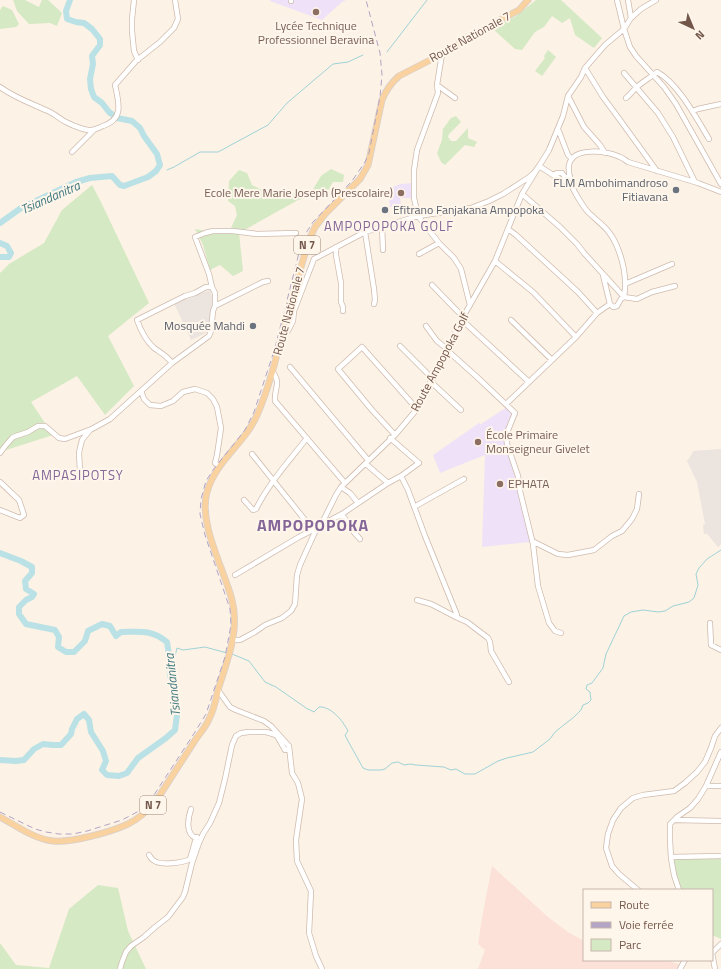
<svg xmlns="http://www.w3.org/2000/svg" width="721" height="969" viewBox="0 0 721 969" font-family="'Titillium Web',sans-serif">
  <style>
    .commercial { fill: #fce1d9 }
    .industrial { fill: #ece4df }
    .education { fill: #efe2f8 }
    .green { fill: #d5e9c4 }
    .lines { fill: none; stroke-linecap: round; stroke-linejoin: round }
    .stream { stroke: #a0d2d7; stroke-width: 1 }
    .river { stroke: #bae1e5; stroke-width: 6 }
    .minor-casing { stroke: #cfbbaf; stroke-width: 6 }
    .major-casing { stroke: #d8d0cd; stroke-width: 7 }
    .minor { stroke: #fff; stroke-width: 4.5 }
    .major { stroke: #f9d29f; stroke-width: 5.5 }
    .rail { stroke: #b4a4c5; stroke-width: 1; stroke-dasharray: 6 4; stroke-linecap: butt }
    .education-dot { fill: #8d6e63; stroke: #fff6eb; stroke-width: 1.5 }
    .worship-dot { fill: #6b7280; stroke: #fff6eb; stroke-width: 1.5 }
    .labels { text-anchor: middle; stroke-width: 4; stroke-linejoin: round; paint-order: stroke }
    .shield { fill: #fff6eb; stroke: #9e877b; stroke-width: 1 }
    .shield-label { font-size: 11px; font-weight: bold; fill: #74574b }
    .education-label { font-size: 12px; fill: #785e54; stroke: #fff6eb; text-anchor: start }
    .street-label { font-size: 12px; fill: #74574b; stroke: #fff6eb }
    .worship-label { font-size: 12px; fill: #5b616d; stroke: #fff6eb; text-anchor: end }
    .water-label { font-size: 13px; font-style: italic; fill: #427a80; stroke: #fff6eb }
    .neighbourhood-label { font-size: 13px; letter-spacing: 1px; fill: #846698; stroke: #fff6eb }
    .district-label { font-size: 16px; font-weight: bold; letter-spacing: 1px; fill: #846698; stroke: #fff6eb }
  </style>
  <rect width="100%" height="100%" fill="#fcf2e5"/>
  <path class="commercial" d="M492,866L548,917L568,932L584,941V960H667L680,965L678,969H478L485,950L478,944L482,918Z"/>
  <path class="industrial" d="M210,290L213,300L210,331L191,340L174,303Z
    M721,449V544L718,547L709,536L707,534H704L703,525L705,524L697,482L687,461L692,454L693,451Z"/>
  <path class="education" d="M270,0H346L342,2L322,20L270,1Z
    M413,183V198H400L401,205L390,207L388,189L400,184Z
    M507,407L513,415L507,432L504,437L506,446L491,452L507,447L513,469L530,542L482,547L485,455L440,473L433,455L479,423L481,424Z"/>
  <path class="green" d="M13,0H25L39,7L42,0H48L62,13L57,26L50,23L29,24L17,11Z
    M536,0H561L602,38L594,48L575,35L570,18L562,23L552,16L544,27L535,32L522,50L515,49L492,28L516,16Z
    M3,6L12,10L19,24L16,27L0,29V10Z
    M548,50L556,57L542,76L535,71L545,58L544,56Z
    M456,116L461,122L449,134L448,137L451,141H456L468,128V138L477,142L474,147L465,145L445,165L441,162L437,153L442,140L443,129L451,118Z
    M331,169L344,175L343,182H333L326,194L298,200L239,233L243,271L233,276L220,265L210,270L203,245L195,229L219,233L231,228L237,215L235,206L228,201L229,181L239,170L247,173L252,185L264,191L283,190L293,194L312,191L321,176Z
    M92,185L100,200L149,303L108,336L134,386L105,415L77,376L31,402L53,435L0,452V273L9,264L44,243L62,210Z
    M671,858H721V939L712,935V890H679Z
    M98,885L118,888L128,931L146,969H0V943L16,965L49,968L69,909Z"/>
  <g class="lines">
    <path class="stream" d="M387,52L427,0
      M167,170L174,167L200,152H218L268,125L287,103L333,64L348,62L363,55
      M232,654L249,661L265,682L276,687L306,708L314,712L319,707C331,706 343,721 348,731L345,735L348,741L363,768L368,770H381L385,769L392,763L398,762L404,765L410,764L416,765L444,767L451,770L456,769L465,774H475L498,761L507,758L533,752L550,739L555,732L574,717L581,710L583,705L588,703L591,700L590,692L586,689L587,685L592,683L603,668L606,654L624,616L631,612L643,610L658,612L665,611L673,606L689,602L694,598L698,585L696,574L699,568L707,559L721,550
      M169,655L175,656L177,648L183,650L205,647L227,653"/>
    <path class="river" d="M0,223L21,208L76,182L90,178L112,176L120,185L124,186L148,177L156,171L160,165L157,154L144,136L140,128L132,121L117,118L109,112L102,103L94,97L91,89L90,79L93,64L92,56L100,45V39L92,29L84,23L76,22L67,19L66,11L70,0
      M0,243L7,246L11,253L9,257H0
      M0,553L21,561L32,567V573L25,581L26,589L34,594L32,597L26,600L19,607V614L26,624L55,630L59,637L58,647L66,652H74L85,641L88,631L102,624L110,626L116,636L121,632C140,632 151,629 167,642L169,655L170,675L174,692L177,715L175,730L166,738L138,758L127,773L119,776L107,775L102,770L106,761L103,751L91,732L89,720L84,714L77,719L72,729L71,734L61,745H53L43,744L34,749L24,760L16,761L0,760"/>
    <defs>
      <path id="minor" d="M134,0L132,19V31L134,51L138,60
        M291,0V1
        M617,0L624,29L630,47L636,56L664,87L676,104L721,184
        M628,0L631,18
        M442,54L437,85L438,93L417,150L414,170V198L418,216L439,243L454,258L461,269L470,305
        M585,68L603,97L620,120L657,171
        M624,73L658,113L673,137L695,182
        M437,85L455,98
        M0,87C15,98 33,104 50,112C56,115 61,120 68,123C74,126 82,129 88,130C94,131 98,128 103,126C124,119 119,103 115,85L136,61L160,42L174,28L178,19L175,0
        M568,96L584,127L600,145L605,153
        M626,98C631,94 634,89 638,86C644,81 651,77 657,72C678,83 697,119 709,139
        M693,111L698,109L721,104
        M558,129L568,155L572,159
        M72,152L94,130
        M553,175L557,173H562L565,177L569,178L570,176
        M522,194L560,227L577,244L584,253L624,297L637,299L652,292L675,286
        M382,226L383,250
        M508,229L516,235L528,246L578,292L597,313
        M365,232L374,289L375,300L374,304
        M336,247V255L341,283V302L343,307V311
        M419,254L439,243
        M495,261L533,292L576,337
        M603,275L610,304
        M625,284L672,264
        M432,285L463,317
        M610,304L613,307L617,306L621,299L624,297C627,280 623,260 616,244C609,228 600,224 588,212C584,208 572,189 571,183C570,179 568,170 569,165C573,146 607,151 620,157C623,158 625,160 628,162L698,183L721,192
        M215,306L263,282L268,281
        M462,320L529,382
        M511,320L552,360
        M426,326L437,341L447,349
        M283,332L288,331L293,321L294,311L314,259L365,232L418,216L471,208L489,201L503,194L528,178L534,173L539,166L553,175L571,185
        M400,346L433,379
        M448,351L477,377L515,413L506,435L507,444L518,476L520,491L533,544L538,586L549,623L555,631L561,633
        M172,363C167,356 161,353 154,348C146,341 141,331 137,320L185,296L195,293L206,287H212
        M290,367L368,460
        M272,371C282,384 274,387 275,401L345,483
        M431,382L461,410
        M141,391L144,399L150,405L161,406L173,401L183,392L195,389L207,393L213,399L217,407L221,428L217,455L215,463L219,466
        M506,404L576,337L597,313L610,304
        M395,435L372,410L338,369L362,347L417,409
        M0,453L6,445L13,437L28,432L38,426H45L59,438L65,439L89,430
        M252,454L313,530
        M366,464L388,483
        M80,472L79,453L80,448L82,440L90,430L110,419L172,363L209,336L211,331L213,311L215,306V293L212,287L209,274L195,237L205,233L213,231H233L257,234L296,233
        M401,476L408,490L425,536L457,615L456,617L431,604L417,600
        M0,482L19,500L24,515L20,518L0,510
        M341,487L350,493L358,503
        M244,500L253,510L256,509C269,483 289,461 307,438
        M414,507L464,479
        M342,514L351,529L360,539
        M321,525L342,514L388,483L401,476L419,463L390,438
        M532,541L558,554L568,555L594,550L612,536L622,531L632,519L637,509L639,494
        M235,575L299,537L313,530L314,531
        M456,617L467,622L488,638L490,642L491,651L509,682
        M710,623L711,645L721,650
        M232,640H240L255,632L265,625L282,618L291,611L295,604L297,575L300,565L315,532L321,525L336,495L341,487L395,435L417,409L420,401L448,351L447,349L463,317L495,261L522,194L549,150L563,116L568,96L581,77L585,68L605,45L624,29L631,18L641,9L656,0
        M218,690L230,707L236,710L264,721L271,726L289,746L292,773L298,783L302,799L296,840L297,861L311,891L309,933L316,956L322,969
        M706,786H721
        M191,809C188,818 185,834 196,838L197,837
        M675,820L721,821
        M149,855C150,856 151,859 153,860C159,866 183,863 190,859L196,838
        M671,857L721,856
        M638,890L619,874L612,866L606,848L608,834L613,820L621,808L633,798L643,795L674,791L685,783L697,772L705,762L711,748L715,736L721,728
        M679,890L674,875L671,858L670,840V824L677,817L690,808L698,799L706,786L721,752
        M712,953L715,969
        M712,953L721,944
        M120,969L122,962L126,952L131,946L144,937L154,928L168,917L183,897L185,892L192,863L199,843L203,834L210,823L219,803L225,779L232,745L236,736L241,733L249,732H266L273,734L277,736L285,750L289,749
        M680,969L685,960"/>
      <path id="major" d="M0,817C17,826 34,839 53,841C71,843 111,832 128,824C139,819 148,810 156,801C169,781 181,762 194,742C199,734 206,727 209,719C214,710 216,699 218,690C227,661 240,631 232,600C224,569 198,523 207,492C216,460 246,443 258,413C269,387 276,359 283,331C291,301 300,270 309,240L315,227L325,214L360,179L368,165L382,100C386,90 391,83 399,76L442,54L498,21L519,10L528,0"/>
    </defs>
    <use href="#minor" class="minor-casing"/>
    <use href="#major" class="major-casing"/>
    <use href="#minor" class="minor"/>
    <use href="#major" class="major"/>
    <path class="rail" d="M0,812L35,829L46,832L59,834H73L87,831L122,820L139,811L152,798L195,732L206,714L225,657L231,625L230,609L205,535L200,514L201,499L206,481L213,470L245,430L254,412L275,348L301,245L306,233L313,222L352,181L365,162L369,153L380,97L382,75L380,53L366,0"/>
  </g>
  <g class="education-dot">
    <circle cx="316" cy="12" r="4"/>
    <circle cx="401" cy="193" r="4"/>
    <circle cx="478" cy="442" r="4"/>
    <circle cx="500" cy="484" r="4"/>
  </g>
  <g class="worship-dot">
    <circle cx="676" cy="190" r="4"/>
    <circle cx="385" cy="210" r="4"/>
    <circle cx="253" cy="326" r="4"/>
  </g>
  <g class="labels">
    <g class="shield">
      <rect x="294" y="236" width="26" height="18" rx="3"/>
      <rect x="140" y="796" width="26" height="18" rx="3"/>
    </g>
    <g class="shield-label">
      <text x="307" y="249">N 7</text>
      <text x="153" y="809">N 7</text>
    </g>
    <g class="education-label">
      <text x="316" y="30" text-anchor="middle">Lycée Technique<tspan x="316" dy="14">Professionnel Beravina</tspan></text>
      <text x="393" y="197" text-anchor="end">Ecole Mere Marie Joseph (Prescolaire)</text>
      <text x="486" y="439">École Primaire<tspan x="486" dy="14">Monseigneur Givelet</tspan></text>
      <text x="508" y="488">EPHATA</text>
    </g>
    <g class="street-label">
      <text transform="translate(470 37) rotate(-29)" y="4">Route Nationale 7</text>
      <text transform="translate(289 311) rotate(-75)" y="4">Route Nationale 7</text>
      <text transform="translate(440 362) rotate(-62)" y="4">Route Ampopoka Golf</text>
    </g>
    <g class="worship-label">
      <text x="668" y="187">FLM Ambohimandroso<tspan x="668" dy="14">Fitiavana</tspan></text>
      <text x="393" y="214" text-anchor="start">Efitrano Fanjakana Ampopoka</text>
      <text x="245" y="330">Mosquée Mahdi</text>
    </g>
    <g class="water-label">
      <text transform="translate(50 197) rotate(-24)" y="5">Tsiandanitra</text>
      <text transform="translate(172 685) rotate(-96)" y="5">Tsiandanitra</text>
    </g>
    <g class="neighbourhood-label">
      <text x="389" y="231">AMPOPOPOKA GOLF</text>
      <text x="78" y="480">AMPASIPOTSY</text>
    </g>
    <g class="district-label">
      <text x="313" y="531">AMPOPOPOKA</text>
    </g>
  </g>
  <rect x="583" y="889" width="130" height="72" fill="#fff6eb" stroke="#c7b6ab"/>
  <rect x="591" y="902" width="20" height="6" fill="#f9d29f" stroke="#c7b6ab"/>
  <text x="619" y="909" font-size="12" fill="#74574b">Route</text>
  <rect x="591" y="922" width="20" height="6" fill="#b4a4c5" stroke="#c7b6ab"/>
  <text x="619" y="929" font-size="12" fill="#74574b">Voie ferrée</text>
  <rect x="591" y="939" width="20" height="12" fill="#d5e9c4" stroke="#c7b6ab"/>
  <text x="619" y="949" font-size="12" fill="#74574b">Parc</text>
  <g transform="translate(693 28) rotate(136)" stroke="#fff6eb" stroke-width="3" paint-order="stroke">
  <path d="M0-3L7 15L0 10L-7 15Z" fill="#74574b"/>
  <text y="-6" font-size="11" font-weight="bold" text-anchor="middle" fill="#74574b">N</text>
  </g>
</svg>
